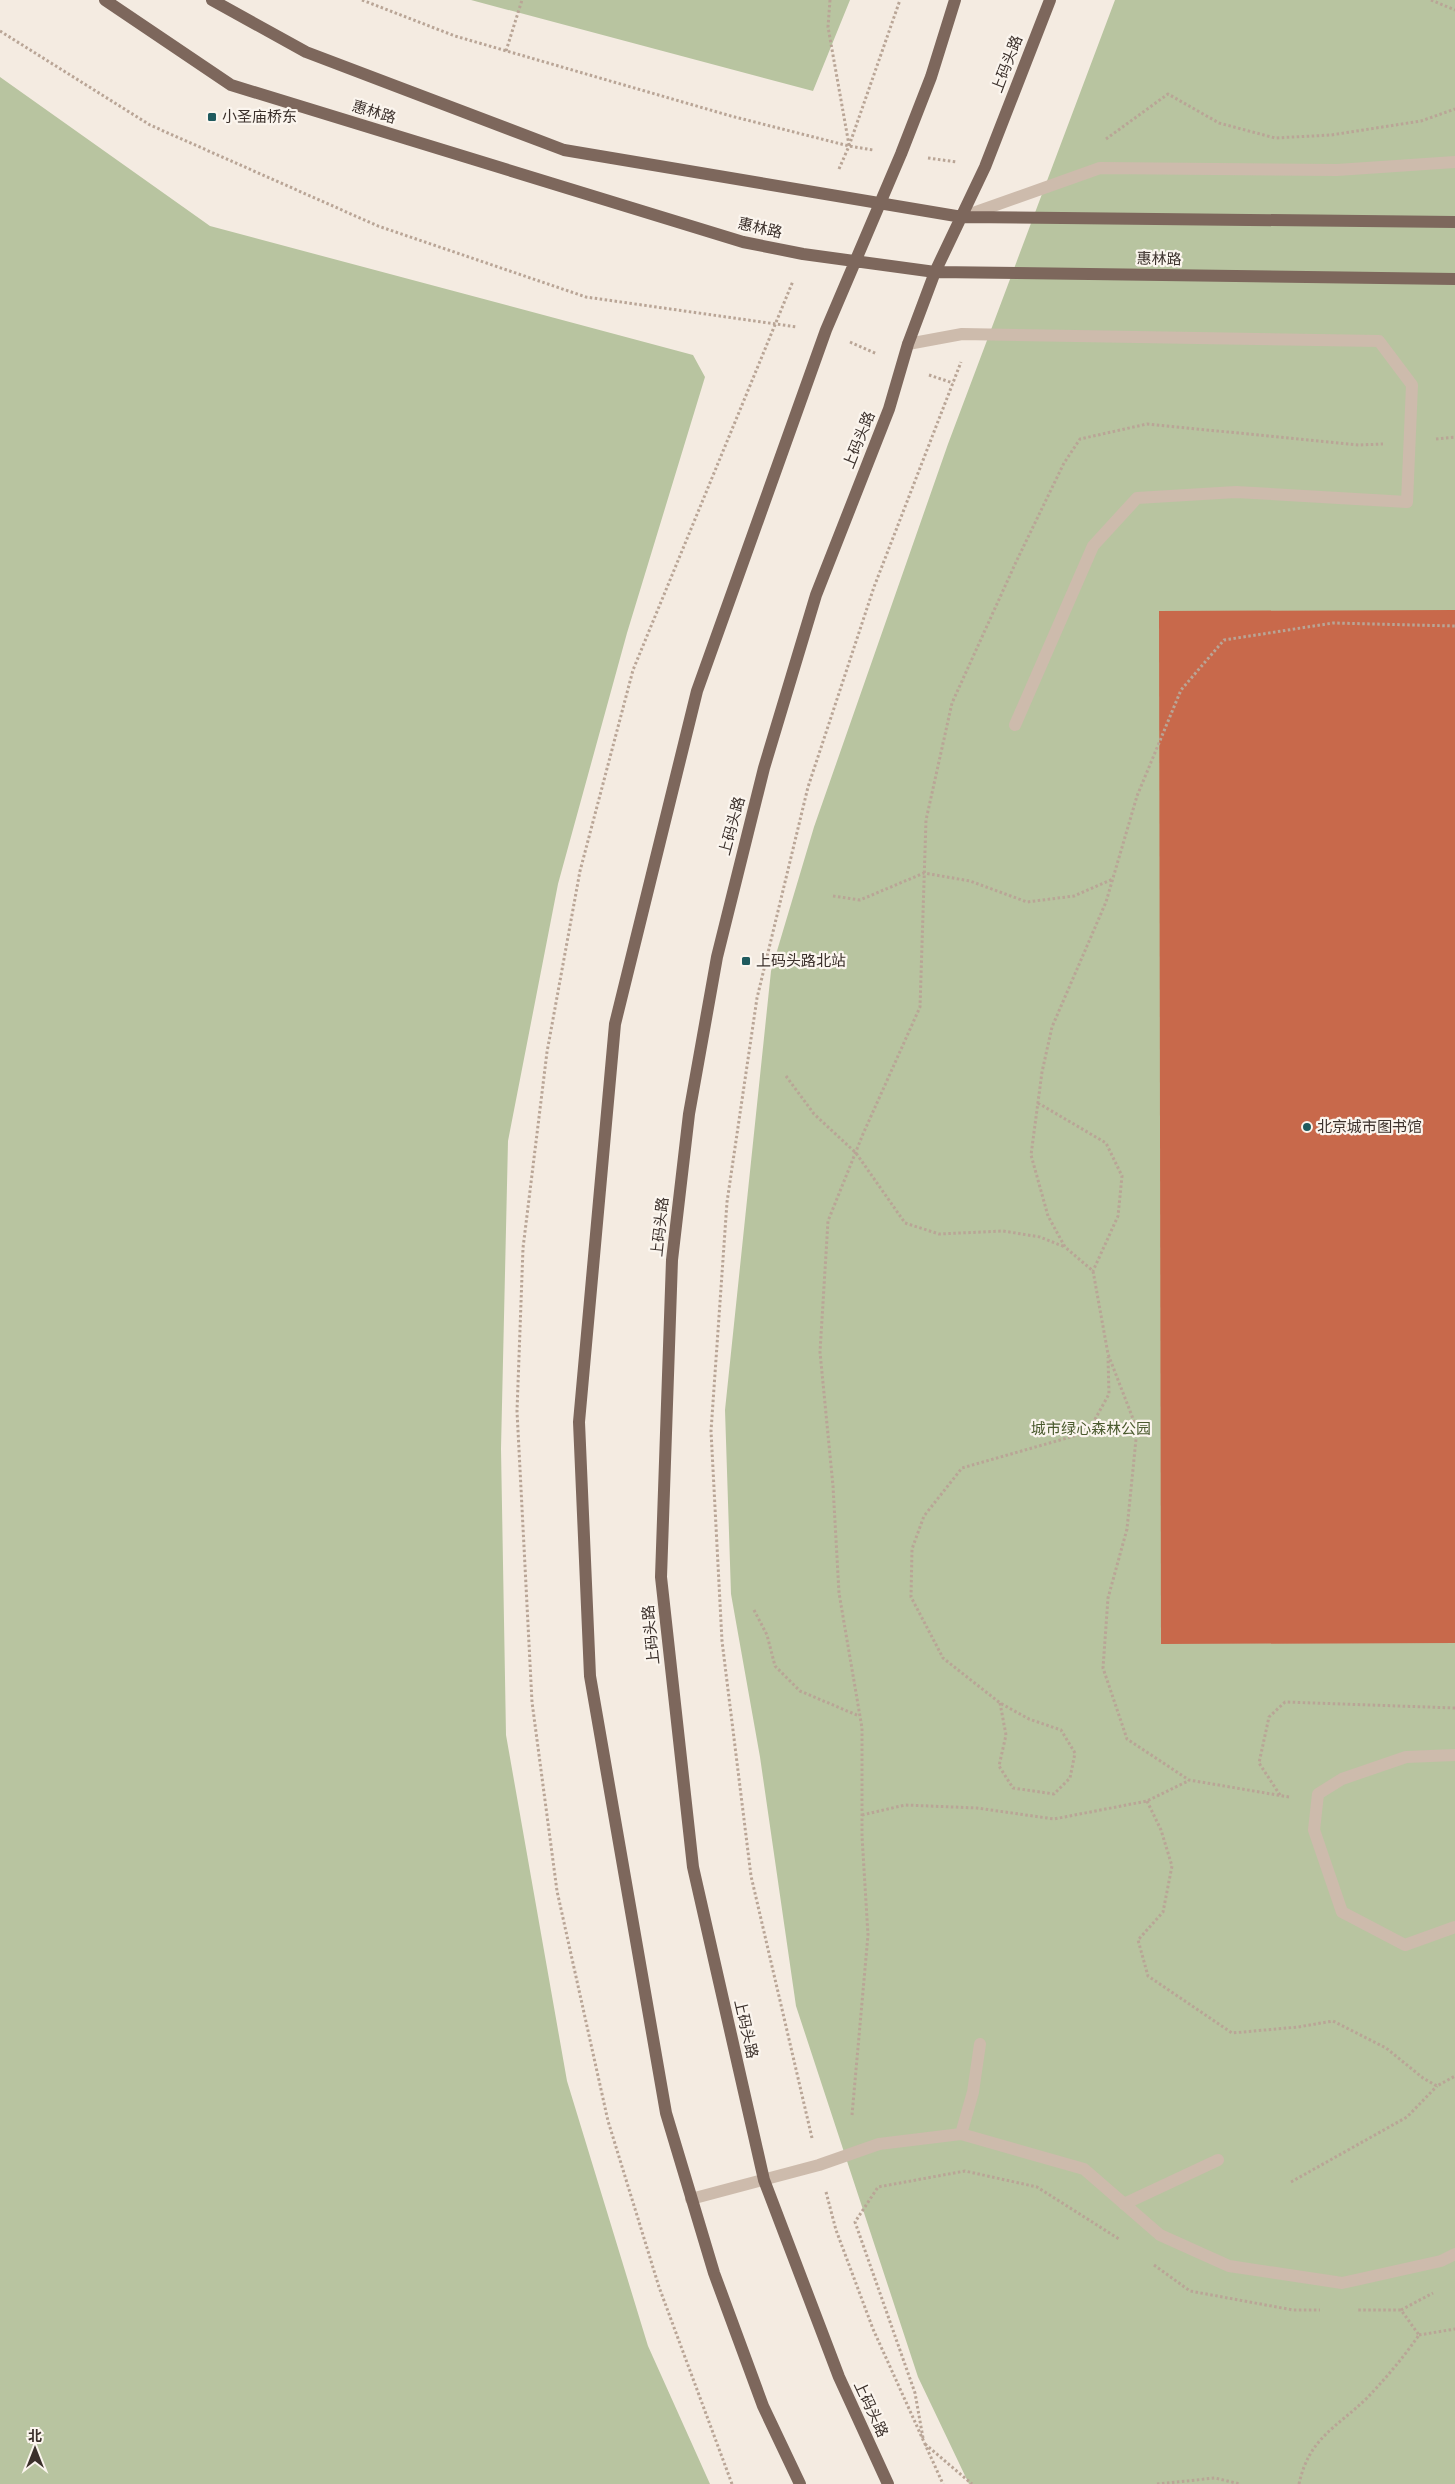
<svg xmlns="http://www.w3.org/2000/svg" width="1455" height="2484" viewBox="0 0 1455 2484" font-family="'Source Sans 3','Noto Sans SC',sans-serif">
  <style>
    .green { fill: #b8c4a0 }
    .building { fill: #c8694b }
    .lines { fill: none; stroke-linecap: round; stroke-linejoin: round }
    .path { stroke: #b9a596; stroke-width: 3; stroke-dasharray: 2.5 2.5; stroke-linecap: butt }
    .minor { stroke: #cdbbac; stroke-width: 12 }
    .major { stroke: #7d675c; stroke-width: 12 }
    .poi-dot { fill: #1f5a5e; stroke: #fbf5ee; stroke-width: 2 }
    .labels { text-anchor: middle; stroke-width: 4.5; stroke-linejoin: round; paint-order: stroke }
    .street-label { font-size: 15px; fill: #3b302b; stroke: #fbf5ee }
    .poi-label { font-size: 15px; fill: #3b302b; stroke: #fbf5ee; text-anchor: start }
    .park-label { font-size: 15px; fill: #4a5a2e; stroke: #fbf5ee }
  </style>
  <rect width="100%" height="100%" fill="#f4ebe1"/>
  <path class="green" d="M471,0H850L813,91Z
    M1115,0H1455V2484H969L918,2377L796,2006L760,1757L731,1594L725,1410L771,971L814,827L948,444Z
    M0,77L210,226L693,355L705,377L627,633L558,884L508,1141L501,1449L506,1735L567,2081L648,2346L710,2484H0Z"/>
  <path class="building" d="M1455,610V1643L1161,1644L1159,611Z"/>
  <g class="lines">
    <path class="path" d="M362,0L455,36L731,116L849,146L873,150
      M830,0L828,27L849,145
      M1431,0L1455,10
      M0,31L150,125L378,226L586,297L797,327
      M506,51L522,0
      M1106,139L1168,94L1219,123L1275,138L1331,135L1421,121L1455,109
      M928,158L957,162
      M839,169L849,146L900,0
      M850,342L877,354
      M929,375L953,383
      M1436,439L1455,437
      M833,896L860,900L924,873L970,881L1027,902L1074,896L1113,879
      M786,1076L814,1114L856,1153L905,1223L939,1234L1003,1231L1040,1237L1065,1247
      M1038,1103L1106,1143L1122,1176L1118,1216L1093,1271
      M754,1610L767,1635L775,1666L800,1691L859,1716
      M1000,1703L1006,1735L999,1766L1013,1788L1054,1794L1070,1778L1075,1753L1061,1730L1029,1719L1000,1703L943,1658L911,1597L912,1549L924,1516L962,1468L1088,1432L1109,1394L1108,1357
      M1280,1795L1259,1763L1269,1717L1285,1702L1455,1708
      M1289,1797L1189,1780L1127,1739L1103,1668L1108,1598L1127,1529L1137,1429L1108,1354L1093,1271L1065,1247L1048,1216L1031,1155L1042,1072L1052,1027L1106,902L1137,796L1181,690L1224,640L1333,623L1455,626
      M1147,1801L1161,1830L1172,1866L1163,1912L1138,1940L1148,1976L1232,2033L1298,2027L1333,2021L1386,2048L1423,2078L1437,2086L1455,2076
      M862,1815L905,1805L977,1808L1054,1819L1147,1801L1188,1781
      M852,2115L868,1935L862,1836V1728L839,1593L833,1486L820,1352L828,1221L863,1134L920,1007L926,820L952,703L1016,562L1064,463L1080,439L1147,424L1359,445L1383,444
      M812,2138L751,1876L722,1641L711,1431L727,1202L757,998L808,787L874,587L961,362
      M1291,2182L1407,2117L1437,2086
      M826,2192L836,2230L873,2329L943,2484
      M1154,2265L1190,2291L1293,2310H1320
      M1401,2310L1433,2293
      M1419,2335L1455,2329
      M923,2438L915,2393L855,2222L878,2187L965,2171L1037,2187L1119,2239
      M925,2444L972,2484
      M732,2484L659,2287L608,2121L557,1891L532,1702L517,1411L523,1248L547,1052L580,871L633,670L793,281
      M1157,2484L1215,2478L1240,2484
      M1299,2484C1309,2438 1336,2428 1367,2398C1386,2378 1403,2358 1419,2335L1401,2310H1357"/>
    <path class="minor" d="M962,217L1100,168L1337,170L1455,162
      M908,344L962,334L1379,341L1412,385L1407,502L1236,492L1137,498L1093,546L1015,725
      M1455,1755L1406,1757L1342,1779L1318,1794L1314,1830L1342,1912L1405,1945L1455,1927
      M961,2134L1084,2169L1160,2235L1229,2266L1342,2283L1441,2261L1455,2254
      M691,2199L819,2165L879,2144L961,2134L973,2092L980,2044
      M1124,2204L1218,2160"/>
    <path class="major" d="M105,0L231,85L743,242L803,254L935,272L1455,279
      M212,0L306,52L564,150L962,217L1455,222
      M800,2484L763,2406L714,2273L666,2113L590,1676L579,1422L615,1024L697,691L826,330L901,154L931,77L955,0
      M888,2484L839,2377L764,2180L693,1867L661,1577L672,1260L689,1114L717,957L764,768L816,595L889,409L908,344L935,272L985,167L1050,0"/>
  </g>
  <g class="poi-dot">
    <rect x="207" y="112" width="10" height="10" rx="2.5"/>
    <rect x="741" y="956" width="10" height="10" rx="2.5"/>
    <circle cx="1307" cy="1127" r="5"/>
  </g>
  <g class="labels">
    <g class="street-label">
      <text transform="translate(1007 64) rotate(-69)" y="5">上码头路</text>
      <text transform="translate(374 112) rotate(17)" y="5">惠林路</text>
      <text transform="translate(760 228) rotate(13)" y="5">惠林路</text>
      <text transform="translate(1159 259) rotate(1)" y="5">惠林路</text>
      <text transform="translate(859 440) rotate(-68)" y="5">上码头路</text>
      <text transform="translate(732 826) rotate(-75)" y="5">上码头路</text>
      <text transform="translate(660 1227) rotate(-84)" y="5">上码头路</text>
      <text transform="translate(651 1635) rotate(-96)" y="5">上码头路</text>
      <text transform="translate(746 2029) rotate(77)" y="5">上码头路</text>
      <text transform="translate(871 2409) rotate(65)" y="5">上码头路</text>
    </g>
    <g class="poi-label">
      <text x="222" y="122">小圣庙桥东</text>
      <text x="756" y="966">上码头路北站</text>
      <text x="1317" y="1132">北京城市图书馆</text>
    </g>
    <g class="park-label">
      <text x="1091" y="1434">城市绿心森林公园</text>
    </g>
  </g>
  <g transform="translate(35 2449)" stroke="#fbf5ee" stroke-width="4" paint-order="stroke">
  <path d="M0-4L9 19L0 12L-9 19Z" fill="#3b302b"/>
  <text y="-8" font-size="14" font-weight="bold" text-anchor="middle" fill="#3b302b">北</text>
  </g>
</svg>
